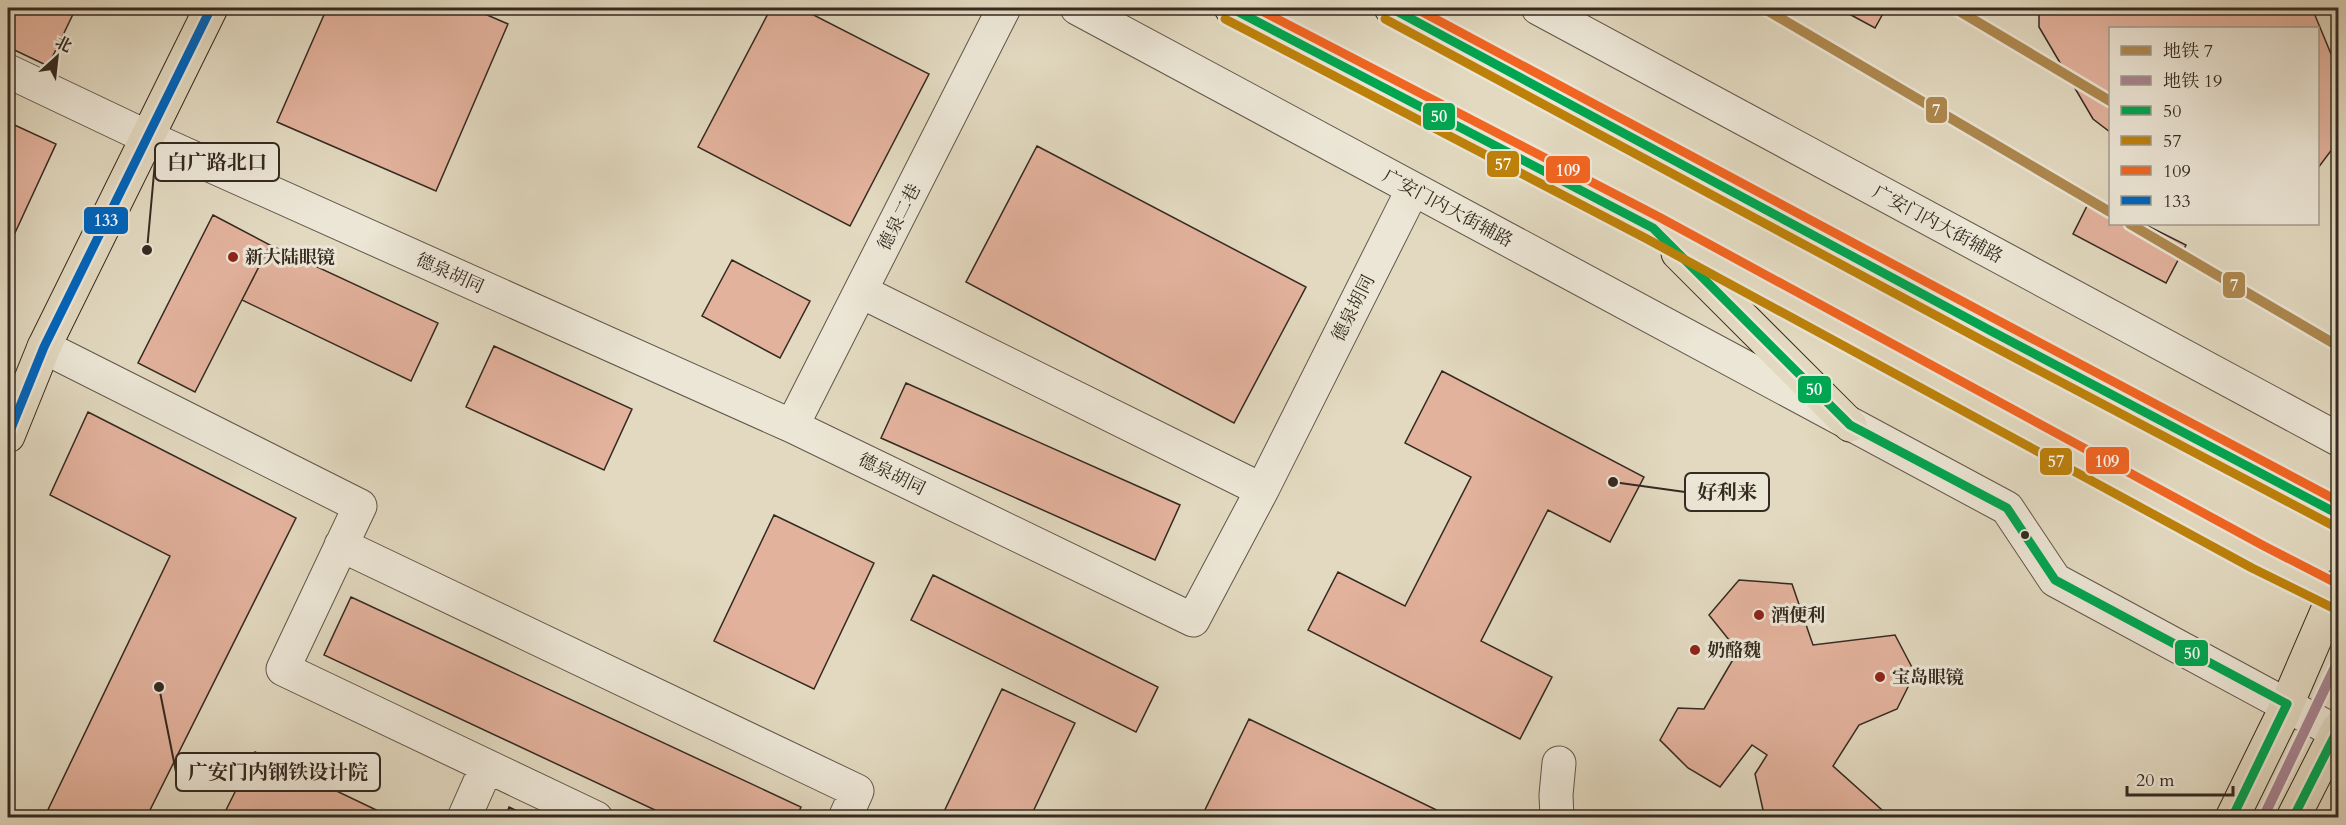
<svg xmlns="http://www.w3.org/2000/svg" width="2346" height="825" viewBox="0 0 2346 825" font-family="Cardo,'Noto Serif SC',serif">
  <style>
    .building { fill: #e3b29d; stroke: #352a20; stroke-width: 1.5 }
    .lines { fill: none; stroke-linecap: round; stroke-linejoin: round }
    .minor-casing { stroke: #605648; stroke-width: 35 }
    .major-casing { stroke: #352a20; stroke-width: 35 }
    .minor { stroke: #ece6d6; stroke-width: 33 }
    .major { stroke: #e2d9c0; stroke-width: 33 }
    .bus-1-casing { stroke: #ece6d6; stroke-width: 14 }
    .bus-2-casing { stroke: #ece6d6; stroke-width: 14 }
    .bus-3-casing { stroke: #ece6d6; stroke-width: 14 }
    .bus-4-casing { stroke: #ece6d6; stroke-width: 14 }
    .bus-1 { stroke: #00a651; stroke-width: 9 }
    .bus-2 { stroke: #bd810a; stroke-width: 9 }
    .bus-3 { stroke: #f26522; stroke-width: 9 }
    .bus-4 { stroke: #0065bd; stroke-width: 9 }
    .metro-1-casing { stroke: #ece6d6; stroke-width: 15 }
    .metro-2-casing { stroke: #ece6d6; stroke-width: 15 }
    .metro-1 { stroke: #ae884f; stroke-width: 10 }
    .metro-2 { stroke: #a68491; stroke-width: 10 }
    .poi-dot { fill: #8f2418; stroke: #ece6d6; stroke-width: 2 }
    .bus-dot { fill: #352a20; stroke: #ece6d6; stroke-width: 2 }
    .labels { text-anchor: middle; stroke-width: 6; stroke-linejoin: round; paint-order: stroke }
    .street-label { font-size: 18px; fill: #352a20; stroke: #ece6d6 }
    .poi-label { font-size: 18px; font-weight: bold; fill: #352a20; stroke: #ece6d6; text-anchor: start }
    .leader { fill: none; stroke: #352a20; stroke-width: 2 }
    .callout-dot { fill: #352a20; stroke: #ece6d6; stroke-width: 2 }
    .callout { fill: #ece6d6; stroke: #352a20; stroke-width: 2 }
    .callout-label { font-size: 20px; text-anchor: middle; font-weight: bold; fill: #352a20 }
    .line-badge { stroke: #ece6d6; stroke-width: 2 }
    .badge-label { font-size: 16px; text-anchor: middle; font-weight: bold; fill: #fff }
  </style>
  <rect width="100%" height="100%" fill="#e2d9c0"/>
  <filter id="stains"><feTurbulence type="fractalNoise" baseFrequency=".00333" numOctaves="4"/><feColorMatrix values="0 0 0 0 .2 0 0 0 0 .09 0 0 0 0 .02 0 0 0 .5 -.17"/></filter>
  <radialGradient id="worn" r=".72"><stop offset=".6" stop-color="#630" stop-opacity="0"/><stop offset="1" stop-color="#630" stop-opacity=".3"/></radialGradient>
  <path class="building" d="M8,8H76L48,66L8,47Z
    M327,8H471L508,24L436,191L277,122Z
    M771,8H800L929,74L850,226L698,147Z
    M1838,8H1886L1875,28Z
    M2039,8H2312L2338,71V123L2333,148L2318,168V28H2110V132L2093,119L2039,27Z
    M8,122L56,144L8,248Z
    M1037,146L1306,287L1234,423L966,282Z
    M2092,196L2110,206V224H2144L2186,245L2166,283L2073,234Z
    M213,215L270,245L195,392L138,363Z
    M270,245L438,323L411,381L242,300Z
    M732,260L810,301L780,358L702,316Z
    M494,346L632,409L604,470L466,407Z
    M1442,371L1644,477L1610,542L1548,510L1481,641L1552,677L1520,739L1308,630L1338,572L1405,606L1471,477L1405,443Z
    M906,383L1180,505L1155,560L881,438Z
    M88,412L296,518L146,818H44L170,556L50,495Z
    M774,515L874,563L814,689L714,641Z
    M933,575L1158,687L1136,732L911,620Z
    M1739,580L1792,584L1813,645L1895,635L1915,673L1897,709L1859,725L1833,766L1891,818H1775L1763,810L1755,774L1767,755L1752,745L1720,787L1688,768L1660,740L1678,708L1704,709L1738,651L1709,615Z
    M351,597L801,807L796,818H672L324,655Z
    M1002,689L1075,723L1030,818H941Z
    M1249,719L1453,818H1201Z
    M255,752L393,818H222Z
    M509,807L531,818H505Z"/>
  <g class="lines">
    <defs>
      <path id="minor" d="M1077,8L2007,508L2055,580L2338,733
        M1538,8L2338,439
        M8,71L147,137L792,426L1193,620L1262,490L1413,189
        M862,292L1262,490
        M44,347L360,506L283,669L596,818
        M792,426L1004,8
        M341,545L857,791L845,818
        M464,818L487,766
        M1557,818L1556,795L1559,763"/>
      <path id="major" d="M1231,8L1653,228L2258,557L2338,597
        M1391,8L1993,332L2338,514
        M1678,253L1850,425
        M8,436L44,347L211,8
        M2232,818L2281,718L2338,586
        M2293,818L2338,729"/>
    </defs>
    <use href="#minor" class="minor-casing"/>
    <use href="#major" class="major-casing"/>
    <use href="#minor" class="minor"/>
    <use href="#major" class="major"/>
    <defs>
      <path id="bus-1" d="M1231,8L1653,228L1850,425L2007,508L2055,580L2287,704L2232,818
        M1391,8L1993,332L2338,514
        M2293,818L2338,729"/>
      <path id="bus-2" d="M1225,19L1647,239L2252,568L2333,608
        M1385,19L1987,343L2332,525"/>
      <path id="bus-3" d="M1256,8L1659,217L2264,546L2338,584
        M1415,8L1999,321L2338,501"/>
      <path id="bus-4" d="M8,436L44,347L211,8"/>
    </defs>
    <use href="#bus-1" class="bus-1-casing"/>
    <use href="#bus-2" class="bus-2-casing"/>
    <use href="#bus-3" class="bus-3-casing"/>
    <use href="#bus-4" class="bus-4-casing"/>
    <use href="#bus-1" class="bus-1"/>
    <use href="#bus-2" class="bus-2"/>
    <use href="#bus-3" class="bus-3"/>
    <use href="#bus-4" class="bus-4"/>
    <defs>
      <path id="metro-1" d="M1763,8L2110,212
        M1954,8L2110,101
        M2130,224L2338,346"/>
      <path id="metro-2" d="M2263,818L2338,661"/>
    </defs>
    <use href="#metro-1" class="metro-1-casing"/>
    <use href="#metro-2" class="metro-2-casing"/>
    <use href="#metro-1" class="metro-1"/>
    <use href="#metro-2" class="metro-2"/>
  </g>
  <g class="poi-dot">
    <circle cx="233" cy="257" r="6"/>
    <circle cx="1759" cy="615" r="6"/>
    <circle cx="1695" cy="650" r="6"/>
    <circle cx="1880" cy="677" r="6"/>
  </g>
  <circle class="bus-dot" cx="2025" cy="535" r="5"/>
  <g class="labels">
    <g class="street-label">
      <text transform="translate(1448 208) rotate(28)" y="6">广安门内大街辅路</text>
      <text transform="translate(899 217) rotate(-63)" y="6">德泉二巷</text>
      <text transform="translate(1938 224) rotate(28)" y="6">广安门内大街辅路</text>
      <text transform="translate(450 273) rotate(24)" y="6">德泉胡同</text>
      <text transform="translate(1353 308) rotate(-63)" y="6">德泉胡同</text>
      <text transform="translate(892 474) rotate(26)" y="6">德泉胡同</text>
    </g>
    <g class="poi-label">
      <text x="245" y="263">新大陆眼镜</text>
      <text x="1771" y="621">酒便利</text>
      <text x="1707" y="656">奶酪魏</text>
      <text x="1892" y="683">宝岛眼镜</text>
    </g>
  </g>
  <path class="leader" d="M147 250L155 162M1613 482L1685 492M159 687L176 772"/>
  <g class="callout-dot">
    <circle cx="147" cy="250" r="6"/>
    <circle cx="1613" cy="482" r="6"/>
    <circle cx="159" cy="687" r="6"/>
  </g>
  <g class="callout">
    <rect x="155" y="143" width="124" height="38" rx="6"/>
    <rect x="1685" y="473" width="84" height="38" rx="6"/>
    <rect x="176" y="753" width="204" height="38" rx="6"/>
  </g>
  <g class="callout-label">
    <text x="217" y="169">白广路北口</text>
    <text x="1727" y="499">好利来</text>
    <text x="278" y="779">广安门内钢铁设计院</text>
  </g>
  <g class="line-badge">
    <rect x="1925" y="96" width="23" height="28" rx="6" fill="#ae884f"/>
    <rect x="1422" y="102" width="34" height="29" rx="6" fill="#00a651"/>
    <rect x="1486" y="150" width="34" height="28" rx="6" fill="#bd810a"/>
    <rect x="1545" y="155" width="46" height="29" rx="6" fill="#f26522"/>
    <rect x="83" y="206" width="46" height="29" rx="6" fill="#0065bd"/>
    <rect x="2222" y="271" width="24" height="28" rx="6" fill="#ae884f"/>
    <rect x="1797" y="375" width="35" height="29" rx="6" fill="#00a651"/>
    <rect x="2085" y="446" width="45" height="29" rx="6" fill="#f26522"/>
    <rect x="2039" y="447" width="34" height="29" rx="6" fill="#bd810a"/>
    <rect x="2174" y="639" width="35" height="28" rx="6" fill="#00a651"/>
  </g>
  <g class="badge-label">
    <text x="1936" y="116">7</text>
    <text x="1439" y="122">50</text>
    <text x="1503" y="170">57</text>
    <text x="1568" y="176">109</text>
    <text x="106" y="226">133</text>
    <text x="2234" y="291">7</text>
    <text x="1814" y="395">50</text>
    <text x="2107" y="467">109</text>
    <text x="2056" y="467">57</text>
    <text x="2192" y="659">50</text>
  </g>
  <rect width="2346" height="825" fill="none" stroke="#e2d9c0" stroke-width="30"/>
  <rect x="9" y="9" width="2328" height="807" fill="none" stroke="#352a20" stroke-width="3"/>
  <rect x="15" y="15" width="2316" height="795" fill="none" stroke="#352a20" stroke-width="1.5"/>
  <rect x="2109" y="27" width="210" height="198" fill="#ece6d6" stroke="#a39b8d" stroke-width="1.5"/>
  <rect x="2121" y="46" width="30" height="9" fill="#ae884f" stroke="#a39b8d" stroke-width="1.5"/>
  <text x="2163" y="57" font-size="18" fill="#352a20">地铁 7</text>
  <rect x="2121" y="76" width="30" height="9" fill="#a68491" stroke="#a39b8d" stroke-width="1.5"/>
  <text x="2163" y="87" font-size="18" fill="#352a20">地铁 19</text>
  <rect x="2121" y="106" width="30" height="9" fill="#00a651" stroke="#a39b8d" stroke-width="1.5"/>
  <text x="2163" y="117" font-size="18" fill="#352a20">50</text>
  <rect x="2121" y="136" width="30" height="9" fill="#bd810a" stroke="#a39b8d" stroke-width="1.5"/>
  <text x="2163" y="147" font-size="18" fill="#352a20">57</text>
  <rect x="2121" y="166" width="30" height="9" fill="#f26522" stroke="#a39b8d" stroke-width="1.5"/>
  <text x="2163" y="177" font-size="18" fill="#352a20">109</text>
  <rect x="2121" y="196" width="30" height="9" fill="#0065bd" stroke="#a39b8d" stroke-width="1.5"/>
  <text x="2163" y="207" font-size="18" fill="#352a20">133</text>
  <g transform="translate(57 57) rotate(27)" stroke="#ece6d6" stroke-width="4.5" paint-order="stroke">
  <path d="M0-4.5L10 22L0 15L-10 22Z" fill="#352a20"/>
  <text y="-9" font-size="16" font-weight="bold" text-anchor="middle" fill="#352a20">北</text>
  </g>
  <path d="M2127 786v9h106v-9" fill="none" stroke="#352a20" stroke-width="3"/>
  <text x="2136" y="786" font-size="18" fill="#352a20" stroke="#ece6d6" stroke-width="4.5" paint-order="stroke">20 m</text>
  <rect width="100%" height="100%" filter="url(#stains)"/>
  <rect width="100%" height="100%" fill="url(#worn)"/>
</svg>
